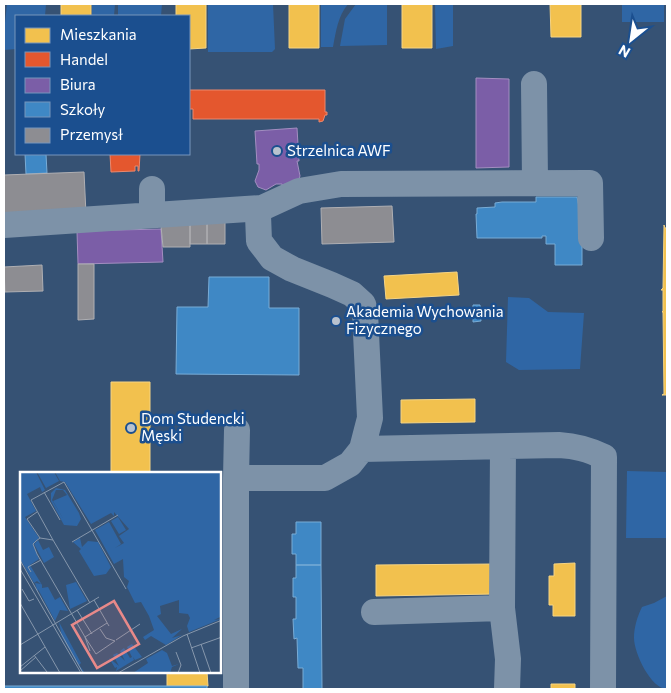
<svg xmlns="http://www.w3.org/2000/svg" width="671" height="693" viewBox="0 0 671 693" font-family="Commissioner,sans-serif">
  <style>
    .green { fill: #2f66a5 }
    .homes { fill: #f2c14e; stroke: #f6d483 }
    .shops { fill: #e4572e; stroke: #ec896d }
    .offices { fill: #7b5ea7; stroke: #a38ec1 }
    .schools { fill: #3f88c5; stroke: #79acd6 }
    .industry { fill: #8d8d92; stroke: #afafb3 }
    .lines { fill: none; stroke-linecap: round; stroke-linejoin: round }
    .minor { stroke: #7d92a8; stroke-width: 26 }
    .poi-dot { fill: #b9c2ce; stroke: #1b4f8f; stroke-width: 2 }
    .labels { text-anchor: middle; stroke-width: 5; stroke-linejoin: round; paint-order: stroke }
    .poi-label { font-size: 15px; fill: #fff; stroke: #1b4f8f; text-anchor: start }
    .inset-road { fill: none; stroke: #8697ac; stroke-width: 1 }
    .view { fill: #e88989; fill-opacity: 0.15; stroke: #e88989; stroke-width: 2.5 }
    .inset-edge { fill: none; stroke: #fff; stroke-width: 2.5 }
  </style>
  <rect width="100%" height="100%" fill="#365274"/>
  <path class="green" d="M7,4H46L45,16H16V49L4,50V32Z
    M92,4H115L114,16H92Z
    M118,4H162L161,16H118Z
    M208,4H273L275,49L272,52H208Z
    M321,4H348C338,16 336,31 333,47H321Z
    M356,4H387V45L340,46L345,19Z
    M435,4H453V46L436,49Z
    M622,4H664V22H622Z
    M508,297L529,298L548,312L584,313L580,369L519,370L506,362Z
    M627,471L667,472V538H626Z
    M667,596V689C651,689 634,653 634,638C634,628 637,617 642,607L654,603Z"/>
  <path class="homes" d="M61,4H91V16H61Z
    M176,4H206V48L189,49V16H176Z
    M289,4H319V48H289Z
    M402,4H432V48H402Z
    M550,4H581V37H551Z
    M664,225L665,228H667V395H662L664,394L663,312H662L663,311V290H661L663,288Z
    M457,272L459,295L386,299L384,276Z
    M111,382H150V473H111Z
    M475,399V422L401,423V400Z
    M575,563V616H553V605H549V576H554V564Z
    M495,564V594L376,596V565Z
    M167,672H207L208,686H167Z
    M551,684H575V689H551Z"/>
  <path class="shops" d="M189,90H325V112H327V115H325L323,121L319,122V119H193V109H189Z
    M110,154H140L139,171H138V166H135V171L111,172Z"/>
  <path class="offices" d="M476,78L509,79V167L476,168Z
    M297,128L299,161H297L300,176L298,181L282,185V184H276L266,190L258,187L255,181L259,170V164H257L255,131Z
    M161,229L163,262L78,264L77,231Z"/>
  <path class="schools" d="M25,154H46L47,173L26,174Z
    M536,197H577L582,221V265H555V244H546V236H542V238H477L476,214H477V208L495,207V203L502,202H536Z
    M209,277H269V308H299V375L176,374L177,307H208Z
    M473,305H480L481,321L473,322Z
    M296,522H321V565H296V554H292V534H296Z
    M296,565H321L322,689H303V668H298L297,638L294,639L293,619H296V597H293V578H296Z
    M4,686H207V689H4Z"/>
  <path class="industry" d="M84,172L86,214L4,218V175Z
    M392,206L394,242L322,244L321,208Z
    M225,222V244H207V223Z
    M190,223H207V244H190Z
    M190,225V247H163L161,226Z
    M78,264H94V319L78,320Z
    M42,265L43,291L5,292L4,267Z"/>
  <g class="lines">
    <path class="minor" d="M534,84L535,182
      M152,189V215
      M4,225L262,208
      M503,447L502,608L508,659L507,689
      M362,449L559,445C576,446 588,449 604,457L603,689
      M236,478H325L350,464L362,449L370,418L365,312L363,304L352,294L332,285L292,269L272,258L259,241L258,215L262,208L299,191L341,184L590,183L591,238
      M374,612L502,608
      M236,689V478L237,430"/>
  </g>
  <g class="poi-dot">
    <circle cx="277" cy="151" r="5"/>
    <circle cx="336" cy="321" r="5"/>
    <circle cx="131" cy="428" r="5"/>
  </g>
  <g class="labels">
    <g class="poi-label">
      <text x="287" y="156">Strzelnica AWF</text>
      <text x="346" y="317">Akademia Wychowania<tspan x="346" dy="17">Fizycznego</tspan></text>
      <text x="141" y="424">Dom Studencki<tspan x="141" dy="17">Męski</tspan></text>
    </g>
  </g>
  <g transform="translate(20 472)">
    <rect width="201" height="201" fill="#365274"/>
    <path d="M0,0H16L25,18L22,20L20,15L7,22L16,39L5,45L19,66L13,72L19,87L10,93L22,113V116L28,115L35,128L40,125L48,139L40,138L35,149L18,117V121L15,111L21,112L17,109L14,111L0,87ZM17,0H34L39,9L26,16ZM35,0H201L202,144L194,148L201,147L169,160L167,154L170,146L168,142L159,141V128L140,134L141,142L137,144L151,162L162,157L152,166L162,163L146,173L131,164L125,168L123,165L134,158L129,144L121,130L115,131L107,115L109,109L104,105L103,87L94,92L75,58L89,50L101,72L95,76L104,71L99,64L109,57L94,40V44L91,41L71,52L45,10L40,9ZM36,16L45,18L59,41L61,47L57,54L44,53L31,29V21ZM36,18H43L47,23L33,29L44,48L32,28ZM98,45L106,58L99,62L91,49ZM60,66L62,75L68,69L78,70L91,95L86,102L74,104L59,79L61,77L53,70ZM18,68L23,78L29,75L34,85L24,91L14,72ZM56,110L67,129L50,137L46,113ZM39,150L61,191L59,193L65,201H63L42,165ZM112,172L122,185L115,188L113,185L114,188L96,199L97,195L95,196L89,186L99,194L93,183L97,181L105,189L100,179L104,176L110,186L112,185L107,175ZM142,178L147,181L152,194L159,192L152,195L150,201H113L128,191L126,187Z" fill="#2f66a5" fill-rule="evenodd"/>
    <path class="inset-road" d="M24,20L40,48M17,40L7,47L20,66M33,68L11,28L44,10L106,117M52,70L98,43M0,88L63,201M0,97L61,201M11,100L8,95L21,88M2,117L9,129L14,127M74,128L89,154M0,131L40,201M70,131L33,68L20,66L16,69L13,72L17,82L65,165L87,151M57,138L72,162M167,162L180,201M96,168L120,152M181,172L191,201M0,173L79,125M171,176L202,165M70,179L65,165L76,182L95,169L86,166L80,157M156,180L161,193L158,201M14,183L27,200M0,195L25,175M0,199L16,185M98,201L163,164L202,148"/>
    <path class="view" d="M94,129L119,172L77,196L52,153Z"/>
    <rect width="201" height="201" class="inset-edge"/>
  </g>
  <rect width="671" height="693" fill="none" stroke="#ffffff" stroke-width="10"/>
  <rect x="15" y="15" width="175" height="140" fill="#1b4f8f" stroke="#7695bc"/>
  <rect x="25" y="28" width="25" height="15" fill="#f2c14e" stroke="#7695bc"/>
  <text x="60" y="40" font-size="15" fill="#ffffff">Mieszkania</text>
  <rect x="25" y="52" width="25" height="15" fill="#e4572e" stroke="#7695bc"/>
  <text x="60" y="65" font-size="15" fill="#ffffff">Handel</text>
  <rect x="25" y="78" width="25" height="15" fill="#7b5ea7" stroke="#7695bc"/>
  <text x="60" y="90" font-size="15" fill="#ffffff">Biura</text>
  <rect x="25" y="102" width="25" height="15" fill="#3f88c5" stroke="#7695bc"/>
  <text x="60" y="115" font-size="15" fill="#ffffff">Szkoły</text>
  <rect x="25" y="128" width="25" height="15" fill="#8d8d92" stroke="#7695bc"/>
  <text x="60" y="140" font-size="15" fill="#ffffff">Przemysł</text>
  <g transform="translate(631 40) rotate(210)" stroke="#1b4f8f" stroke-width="4" paint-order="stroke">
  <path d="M0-4L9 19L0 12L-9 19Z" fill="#ffffff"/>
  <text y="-8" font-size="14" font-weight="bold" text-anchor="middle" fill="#ffffff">N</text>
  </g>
</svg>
